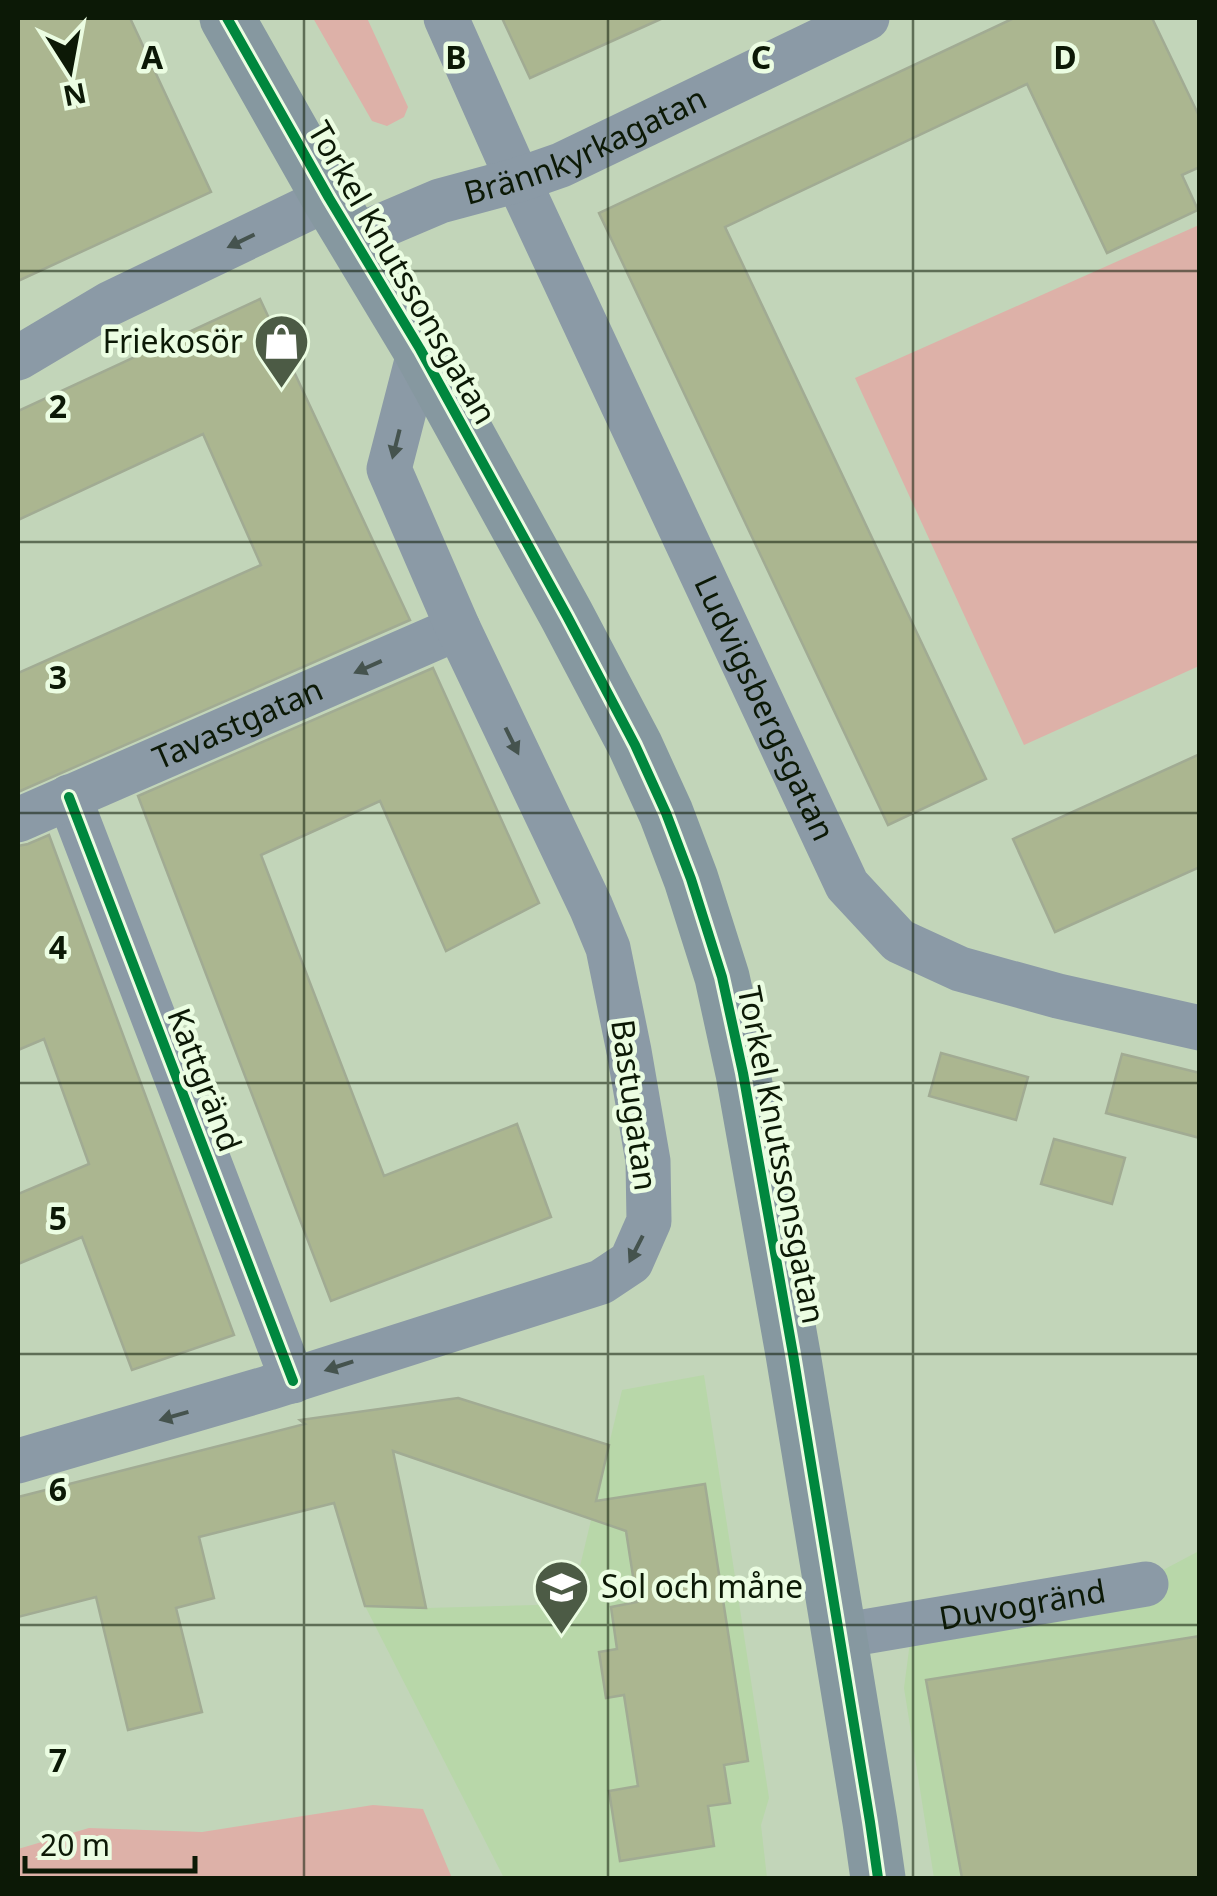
<svg xmlns="http://www.w3.org/2000/svg" width="1217" height="1896" viewBox="0 0 1217 1896" font-family="'Noto Sans',sans-serif">
  <style>
    .built { fill: #b8d7a9 }
    .green { fill: #ddb1a8 }
    .building { fill: #abb690; stroke: #a1ab93; stroke-width: 2.5 }
    .lines { fill: none; stroke-linecap: round; stroke-linejoin: round }
    .street { stroke: #8b9aa6; stroke-width: 45 }
    .secondary { stroke: #8698a0; stroke-width: 55 }
    .cycleway-casing { stroke: #ebfde2; stroke-width: 16 }
    .cycleway { stroke: #00873e; stroke-width: 10 }
    .oneway { fill: #45534e }
    .grid { fill: none; stroke: #0c1906; stroke-width: 2.5; stroke-opacity: 0.55 }
    .labels { text-anchor: middle; stroke-width: 9; stroke-linejoin: round; paint-order: stroke }
    .street-label { font-size: 32px; fill: #0c1906; stroke: #ebfde2 }
    .poi-label { font-size: 32px; fill: #0c1906; stroke: #ebfde2; text-anchor: end }
    .grid-label { font-size: 32px; text-anchor: middle; font-weight: bold; fill: #0c1906; stroke: #ebfde2; stroke-width: 9; stroke-linejoin: round; paint-order: stroke }
  </style>
  <rect width="100%" height="100%" fill="#c2d5b9"/>
  <path class="built" d="M704,1375L769,1798L761,1825L767,1878H504L365,1606L426,1608L571,1604L622,1390Z
    M1199,1551V1878H934L904,1688L913,1619L1146,1579Z"/>
  <path class="green" d="M313,18H367L408,107L404,117L387,126L372,121Z
    M1199,225V666L1024,745L855,378Z
    M373,1805L423,1809L452,1878H18V1849L89,1828L202,1832Z"/>
  <path class="building" d="M18,18H130L211,192L18,281Z
    M502,18H663L530,78Z
    M1014,18H1152L1200,118V167L1182,175L1198,210L1107,253L1027,84L725,227L986,779L888,825L599,213Z
    M260,299L410,620L18,792V673L261,565L203,434L18,520V411Z
    M433,668L539,903L446,951L380,801L261,855L384,1176L517,1124L551,1217L331,1301L138,796Z
    M1200,754V867L1055,932L1013,839Z
    M49,835L234,1335L132,1370L82,1237L18,1264V1194L89,1164L44,1039L18,1050V846L28,844Z
    M941,1053L1028,1077L1016,1120L929,1096Z
    M1122,1054L1200,1073V1138L1106,1113Z
    M1054,1139L1125,1158L1112,1204L1041,1184Z
    M458,1398L609,1445L596,1501L705,1484L748,1761L724,1765L730,1803L708,1806L714,1846L620,1861L609,1791L638,1786L624,1695L606,1698L599,1652L617,1649L611,1607L637,1602L626,1531L393,1451L426,1608L365,1606L334,1503L199,1537L214,1598L176,1608L202,1712L128,1730L96,1597L18,1617V1497L305,1424L300,1420Z
    M1200,1636V1878H962L926,1680Z"/>
  <g class="lines">
    <g class="street">
      <path id="s1" d="M446,18L518,180L847,885L899,941L960,969L1058,996L1200,1028"/>
      <path id="s2" d="M353,238L440,201L518,180L561,165L867,18"/>
      <path d="M18,358L109,304L329,198"/>
      <path d="M69,797L293,1381"/>
      <path id="s3" d="M18,820L458,628"/>
      <path d="M18,1461L268,1388L601,1282L631,1262L649,1221L648,1161L629,1051L608,948L591,907L458,628L389,469L420,349"/>
      <path id="s4" d="M840,1636L1146,1584"/>
    </g>
    <path class="secondary" d="M227,18L329,198L420,349L567,616L635,745L666,813L691,879L722,977L743,1073L793,1354L870,1822L878,1878"/>
    <defs>
      <path id="cycleway" d="M227,18L329,198L420,349L567,616L635,745L666,813L691,879L722,977L743,1073L793,1354L870,1822L878,1878
        M69,797L293,1381"/>
    </defs>
    <use href="#cycleway" class="cycleway-casing"/>
    <use href="#cycleway" class="cycleway"/>
  </g>
  <defs><path id="oneway-solid" d="M-6-.8H1V-3.2L6.5 0L1 3.2V.8H-6Z" transform="scale(2.5)"/></defs>
  <g class="oneway">
    <use href="#oneway-solid" transform="translate(241 241) rotate(154)"/>
    <use href="#oneway-solid" transform="translate(396 444) rotate(104)"/>
    <use href="#oneway-solid" transform="translate(368 667) rotate(156)"/>
    <use href="#oneway-solid" transform="translate(512 741) rotate(64)"/>
    <use href="#oneway-solid" transform="translate(636 1249) rotate(117)"/>
    <use href="#oneway-solid" transform="translate(339 1366) rotate(162)"/>
    <use href="#oneway-solid" transform="translate(174 1416) rotate(164)"/>
  </g>
  <path class="grid" d="M304,18V1878M608,18V1878M913,18V1878M18,271H1200M18,542H1200M18,813H1200M18,1083H1200M18,1354H1200M18,1625H1200"/>
  <defs>
    <symbol id="shop-pin" viewBox="-11 -11 22 30"><path d="M0 17L-7.5 6A9.5 9.5 0 1 1 7.5 6Z" fill="#4c5b45" stroke="#ebfde2"/><path d="M-5-2.5h2.3a2.7 3.5 0 0 1 5.4 0H5L5.5 6h-11ZM-1.5-2.5h3a1.5 2.3 0 0 0-3 0Z" fill="#fff"/></symbol>
    <symbol id="school-pin" viewBox="-11 -11 22 30"><path d="M0 17L-7.5 6A9.5 9.5 0 1 1 7.5 6Z" fill="#4c5b45" stroke="#ebfde2"/><path d="M0-5L7-2L0 1L-7-2ZM-4 1L0 2.5L4 1V4Q0 6-4 4Z" fill="#fff"/></symbol>
  </defs>
  <g fill-rule="evenodd">
    <use href="#shop-pin" x="250" y="310" width="63" height="86"/>
    <use href="#school-pin" x="530" y="1556" width="63" height="86"/>
  </g>
  <g class="labels">
    <g class="street-label">
      <text dy="11" stroke="none"><textPath href="#s2" startOffset="250">Brännkyrkagatan</textPath></text>
      <text transform="translate(402 273) rotate(60)" y="11">Torkel Knutssonsgatan</text>
      <text dy="11" stroke="none"><textPath href="#s1" startOffset="760">Ludvigsbergsgatan</textPath></text>
      <text dy="11" stroke="none"><textPath href="#s3" startOffset="240">Tavastgatan</textPath></text>
      <text transform="translate(204 1080) rotate(69)" y="11">Kattgränd</text>
      <text transform="translate(634 1105) rotate(82)" y="11">Bastugatan</text>
      <text transform="translate(781 1155) rotate(79)" y="11">Torkel Knutssonsgatan</text>
      <text dy="11" stroke="none"><textPath href="#s4" startOffset="185">Duvogränd</textPath></text>
    </g>
    <g class="poi-label">
      <text x="243" y="353">Friekosör</text>
      <text x="601" y="1598" text-anchor="start">Sol och måne</text>
    </g>
  </g>
  <g class="grid-label">
    <text x="152" y="69">A</text>
    <text x="456" y="69">B</text>
    <text x="761" y="69">C</text>
    <text x="1065" y="69">D</text>
    <text x="58" y="418">2</text>
    <text x="58" y="689">3</text>
    <text x="58" y="959">4</text>
    <text x="58" y="1230">5</text>
    <text x="58" y="1501">6</text>
    <text x="58" y="1772">7</text>
  </g>
  <rect width="1217" height="1896" fill="none" stroke="#0c1906" stroke-width="40"/>
  <g transform="translate(70 70) rotate(169)" stroke="#ebfde2" stroke-width="8" paint-order="stroke">
  <path d="M0-8L18 38L0 25L-18 38Z" fill="#0c1906"/>
  <text y="-15" font-size="28" font-weight="bold" text-anchor="middle" fill="#0c1906">N</text>
  </g>
  <path d="M25 1856v15h170v-15" fill="none" stroke="#0c1906" stroke-width="5"/>
  <text x="40" y="1856" font-size="30" fill="#0c1906" stroke="#ebfde2" stroke-width="8" paint-order="stroke">20 m</text>
</svg>
